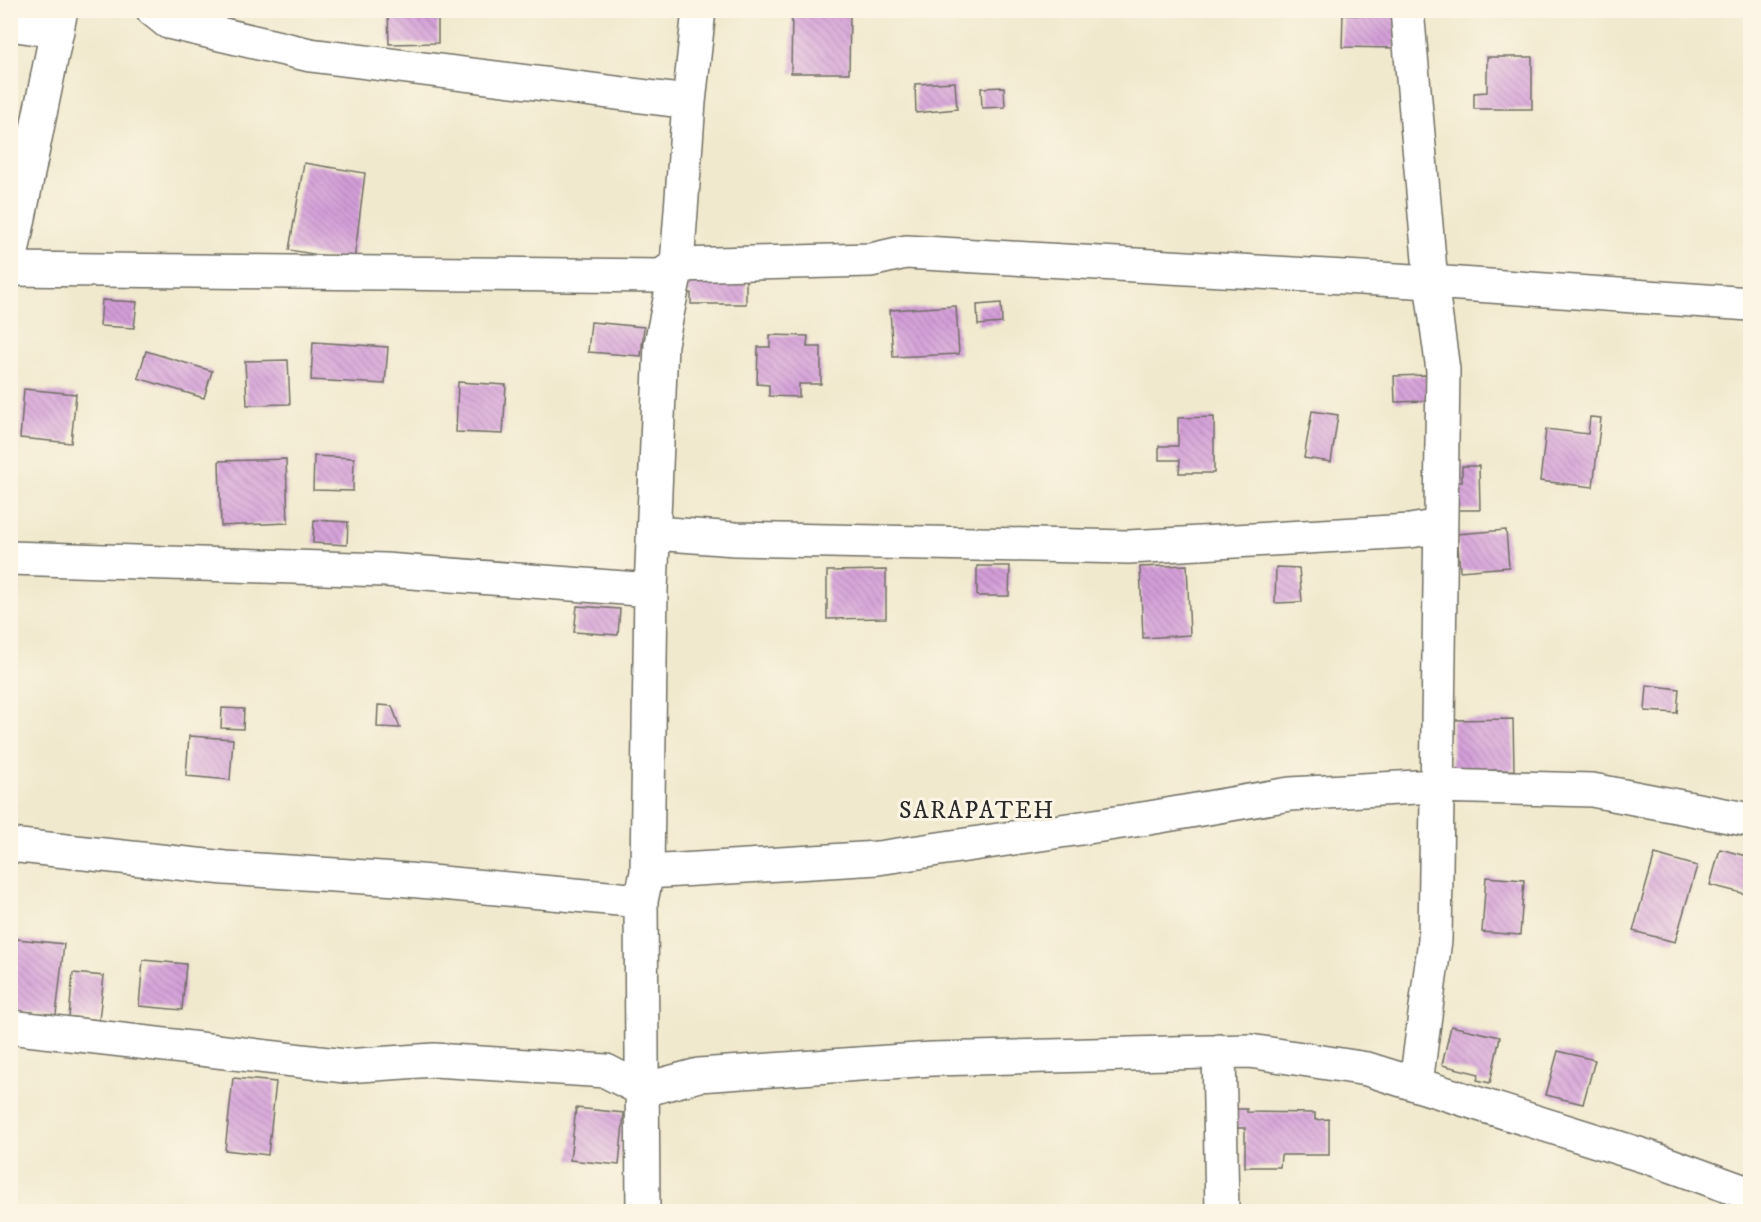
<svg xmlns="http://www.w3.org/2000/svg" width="1761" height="1222" viewBox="0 0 1761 1222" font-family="'IM FELL DW Pica',serif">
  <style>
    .building { fill: url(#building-back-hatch) }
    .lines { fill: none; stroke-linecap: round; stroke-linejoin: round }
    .minor-casing { stroke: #706e64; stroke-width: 36 }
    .minor { stroke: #fff; stroke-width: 33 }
    .labels { text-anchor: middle; stroke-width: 6; stroke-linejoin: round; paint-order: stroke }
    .quarter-label { font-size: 24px; letter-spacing: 1.5px; fill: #2b2b2b; stroke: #fcf5e5 }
  </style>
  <defs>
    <pattern id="building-back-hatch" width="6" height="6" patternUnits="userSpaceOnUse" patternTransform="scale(1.5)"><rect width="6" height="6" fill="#d49ed9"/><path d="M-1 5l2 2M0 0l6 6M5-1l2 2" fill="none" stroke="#ac81b0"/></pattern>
  </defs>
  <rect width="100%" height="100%" fill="#fcf5e5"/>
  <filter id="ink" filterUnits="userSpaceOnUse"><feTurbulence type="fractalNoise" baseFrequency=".0167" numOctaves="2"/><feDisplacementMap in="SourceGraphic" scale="12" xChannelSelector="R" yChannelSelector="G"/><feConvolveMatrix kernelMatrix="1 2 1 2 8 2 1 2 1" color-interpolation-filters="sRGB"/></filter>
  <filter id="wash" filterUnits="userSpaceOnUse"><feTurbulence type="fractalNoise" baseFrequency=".008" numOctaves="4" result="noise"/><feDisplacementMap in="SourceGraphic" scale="24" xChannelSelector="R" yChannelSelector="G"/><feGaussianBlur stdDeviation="1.35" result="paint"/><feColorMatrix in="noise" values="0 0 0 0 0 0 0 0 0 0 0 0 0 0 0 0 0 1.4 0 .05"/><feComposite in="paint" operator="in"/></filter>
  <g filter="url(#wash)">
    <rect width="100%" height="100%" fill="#f1e9ce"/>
    <g id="blocks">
      <path class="building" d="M193,10H231V12L194,17Z
        M388,10H438V43L389,44Z
        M784,10H850L849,73H791L792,13H784Z
        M1343,15H1396V48L1342,47Z
        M1487,57H1532V109H1474V93L1487,92Z
        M955,82L957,109L916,113L915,84Z
        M1004,87L1005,107L982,108L981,88Z
        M304,163L365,173L354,261L289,250Z
        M746,270V304H691V293H683L682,271Z
        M102,300L137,302L134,328L100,326Z
        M1001,303L1002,323L978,325L977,305Z
        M956,306L959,354L893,357L890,310Z
        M591,322L644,327L641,356L588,352Z
        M770,335L808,336L807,347H821V384H799V397L769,396V385L757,384L758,347H770Z
        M313,342L388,347L385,384L311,380Z
        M146,351L212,371L204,398L138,378Z
        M288,360L290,404L247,405L245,361Z
        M1426,375L1427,401L1395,402L1394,376Z
        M458,382L506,385L503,434L456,432Z
        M24,389L76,394L71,443L20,438Z
        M1312,411L1338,415L1331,462L1304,458Z
        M1214,417V473H1179L1180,460H1159V446H1178V418Z
        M1590,417L1601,418L1593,487L1540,481L1546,429L1588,434Z
        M314,456L354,458L353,491L313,490Z
        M286,459L288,523L221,526L219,461Z
        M1462,466H1479L1480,510H1452V482H1462Z
        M314,520L348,522L347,545L313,543Z
        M1506,530L1509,567L1460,571L1457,534Z
        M1187,565L1190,635L1143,638L1140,567Z
        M977,566H1010L1009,596H977Z
        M1276,567L1299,568L1302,602L1275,603Z
        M886,570V618L827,619V571Z
        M577,606L620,609L618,635L574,632Z
        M1647,685L1679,689L1677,713L1645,711Z
        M378,705L392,706L400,728L377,727Z
        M222,708L244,709L243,729L221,728Z
        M1513,719L1514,770L1452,771V720Z
        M189,736L233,739L230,780L186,776Z
        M1720,849L1750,857V895L1710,885Z
        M1655,854L1697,866L1675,942L1633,931Z
        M1486,877L1524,880L1520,935L1482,932Z
        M17,939L64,944L56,1015L10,1010Z
        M143,960L186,964L182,1010L139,1006Z
        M73,973L104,976L99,1020L69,1017Z
        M1451,1026L1500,1037L1490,1083L1477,1080L1479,1074L1442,1065Z
        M1558,1051L1595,1060L1583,1104L1546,1095Z
        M233,1078L276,1082L268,1155L225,1150Z
        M576,1108L624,1113L619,1165L570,1160Z
        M1235,1109H1247V1112L1315,1113V1120L1329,1119V1155H1281L1280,1167H1245V1128H1235Z"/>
    </g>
  </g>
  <g filter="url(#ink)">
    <use href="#blocks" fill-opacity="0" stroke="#706e64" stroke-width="1.5"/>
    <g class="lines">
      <defs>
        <path id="minor" d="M153,10L168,22L310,55L689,102
          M1407,10L1431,282L1443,370L1435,940L1416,1083
          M10,24L57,31
          M10,262L61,10
          M10,269L661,276L677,265L871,260L906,252L1431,282L1750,304
          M654,533L735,539L1129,547L1410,531L1440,526
          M10,558L385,570L651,590
          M10,845L225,868L397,879L641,901
          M647,872L878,858L1149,818L1290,794L1435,786L1592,790L1750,820
          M10,1027L345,1066L434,1060L606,1071L643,1090L699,1075L932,1059L1250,1051L1367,1069L1651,1158L1750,1194
          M1219,1051L1222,1212
          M643,1212L641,901L647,872L651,590L661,344L677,265L689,102L699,10"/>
      </defs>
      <use href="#minor" class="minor-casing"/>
      <use href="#minor" class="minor"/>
    </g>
  </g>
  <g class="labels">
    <g class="quarter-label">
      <text x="977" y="818">SARAPATEH</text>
    </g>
  </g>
  <rect width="1761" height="1222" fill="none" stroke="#fcf5e5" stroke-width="36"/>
</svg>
